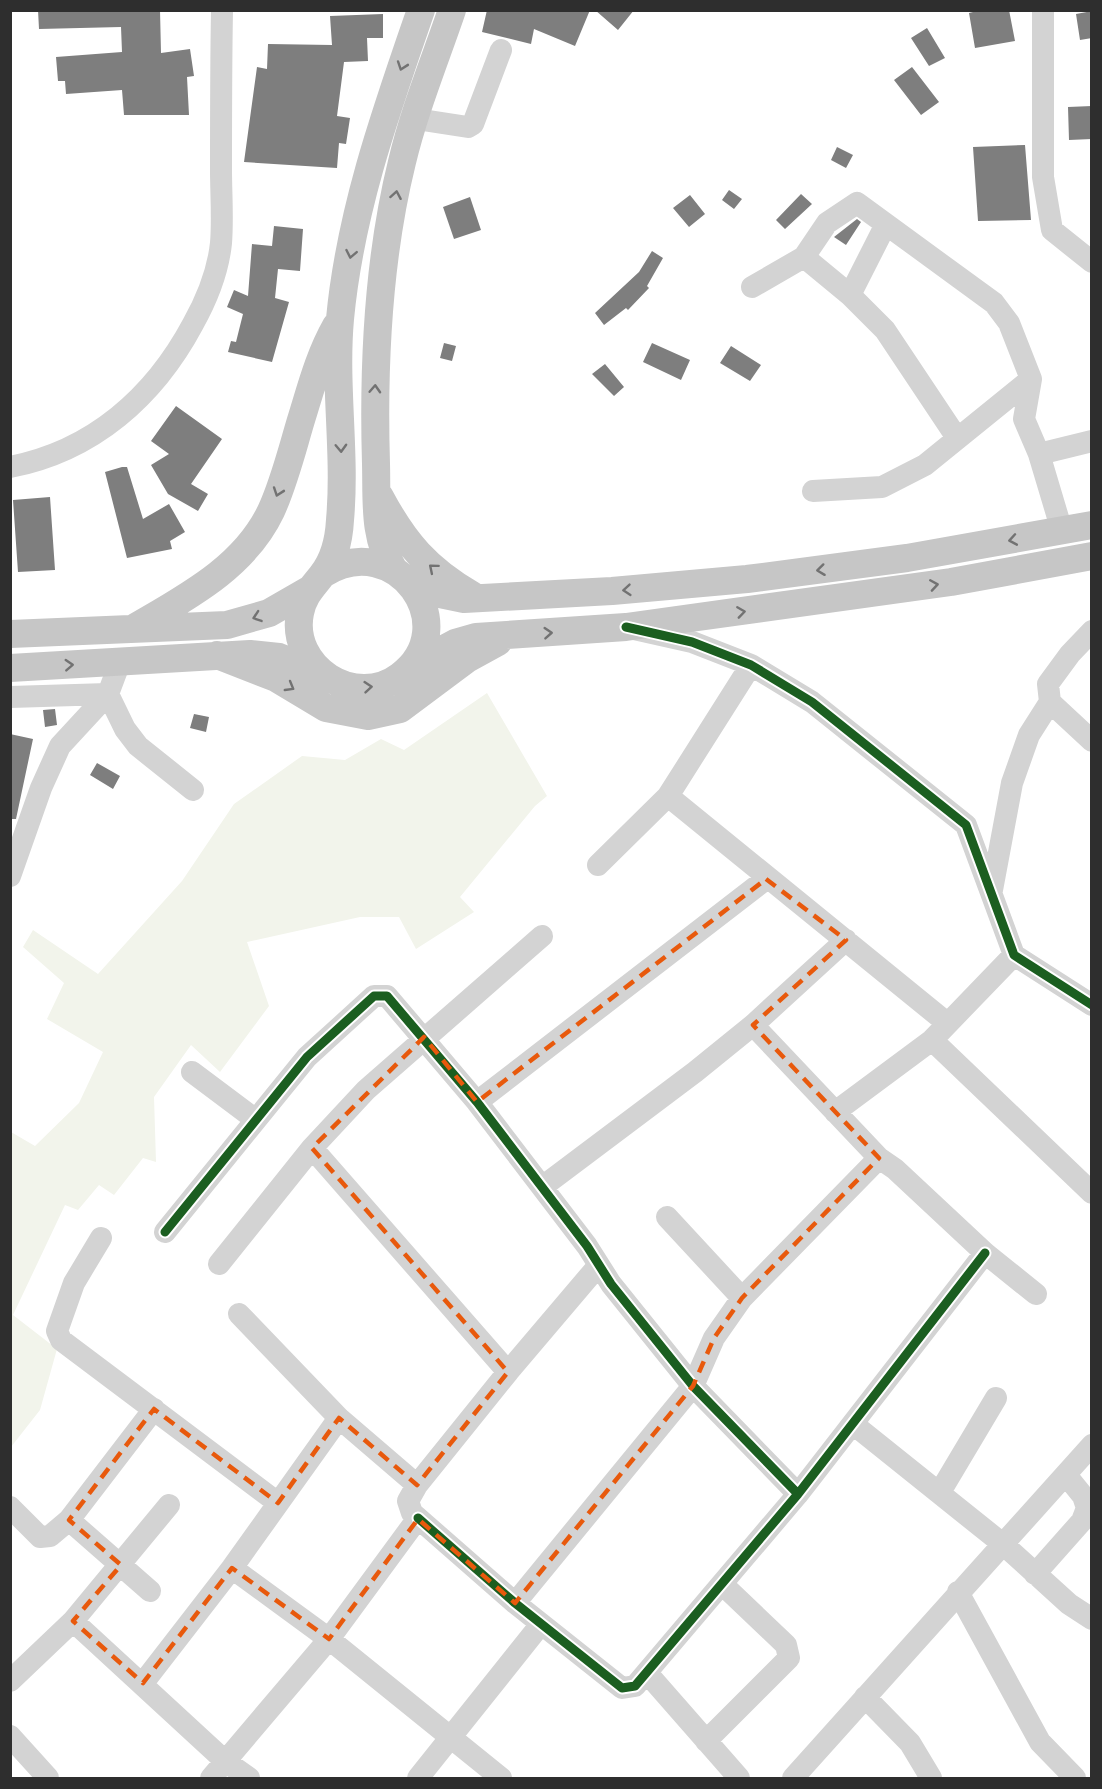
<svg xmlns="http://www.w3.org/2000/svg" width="1102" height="1789" viewBox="0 0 1102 1789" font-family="'Exo 2',sans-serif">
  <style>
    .green { fill: #f2f4eb }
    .building { fill: #7e7e7e }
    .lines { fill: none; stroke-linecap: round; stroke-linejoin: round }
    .minor { stroke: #d3d3d3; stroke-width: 22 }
    .major { stroke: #c6c6c6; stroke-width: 28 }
    .cycleway-casing { stroke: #fff; stroke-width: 13 }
    .cycleway { stroke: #1b5e20; stroke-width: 9 }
    .oneway { stroke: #727272 }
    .marked { fill: none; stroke: #e8590c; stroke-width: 4.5; stroke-dasharray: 12 8; stroke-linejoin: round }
  </style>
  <rect width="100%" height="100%" fill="#fff"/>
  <path class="green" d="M487,693L547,796L535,806L460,897L474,912L416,949L399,917H360L247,942L269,1006L220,1072L191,1045L154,1097L156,1162L143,1158L114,1195L99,1185L78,1210L65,1205L13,1315L57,1349L40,1410L11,1447V1132L35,1146L79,1103L103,1052L47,1019L64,983L23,947L33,930L98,974L182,881L234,804L302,756L345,760L381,739L404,750Z"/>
  <path class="building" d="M38,10H160L161,53L190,49L194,76L187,77L189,115H124L122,90L66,94L65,81H58L56,57L122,52L121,27L39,29Z
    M487,10H590L575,46L534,29L531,44L482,32Z
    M595,10H634L618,30Z
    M981,10H1009L1015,41L975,48L969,13Z
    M1092,11V38L1080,40L1076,14Z
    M383,14V38H367L368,61L344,62L337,116L350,118L346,144L339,143L337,168L244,162L257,67L267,69L268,44L332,45L330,16Z
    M927,28L945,58L929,66L911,38Z
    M912,67L939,102L921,115L894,80Z
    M1092,106V139L1069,140L1068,107Z
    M1025,145L1031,220L978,221L973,147Z
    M837,147L853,155L846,168L831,160Z
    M729,190L742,199L734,209L722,200Z
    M801,194L812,204L785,229L776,220Z
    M690,195L705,214L689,227L673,208Z
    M470,197L481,230L454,239L443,207Z
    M857,219L861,222L846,245L834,237Z
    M274,226L303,229L300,271L278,269L275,298L289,302L272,362L228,352L231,341L236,342L243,314L227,307L234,290L248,296L252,244L272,246Z
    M652,251L663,258L647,286L649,288L628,310L626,308L604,325L595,313L639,272Z
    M444,343L456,346L452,361L440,358Z
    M652,343L690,360L681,380L643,362Z
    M731,346L761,365L750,381L720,363Z
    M605,364L624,387L614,396L592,374Z
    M176,406L222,439L191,484L208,494L198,511L168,494L151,465L169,454L151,441Z
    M122,467H127L143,519L169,504L185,532L170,541L172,549L127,558L105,472Z
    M50,497L55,570L18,572L13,500Z
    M55,709L57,725L45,727L43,710Z
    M194,714L209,717L206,732L190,728Z
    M10,734L33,739L16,819H10Z
    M97,763L120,776L113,789L90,775Z"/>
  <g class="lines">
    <path class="minor" d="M1043,10V177L1052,230L1092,262
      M416,119L468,127L473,124L501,50
      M886,224L850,295L804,257L827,223L857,203L994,303L1009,323L1031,379L1024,419L1039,454L1062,531
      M752,287L804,257
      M850,295L885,330L957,438
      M1039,454L1092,441
      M10,467C93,451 154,397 193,324C207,299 218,272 221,243C223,219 221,194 221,170C221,117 221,64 222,10
      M813,491L882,487L925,465L1031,379
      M634,629L692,642L751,665L812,702L966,825L1014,955L1092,1005
      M1092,631L1070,654L1048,684L1050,702L1092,741
      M10,697L108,694L125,729L138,746L193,790
      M668,796L947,1023
      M598,865L668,796L751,665
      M10,876L41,788L60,746L108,694L120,662
      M992,890L1012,783L1029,735L1050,702
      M753,1025L879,1158L895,1169L985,1253L1036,1294
      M932,1040L1092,1193
      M192,1072L256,1120
      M477,1102L766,879
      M835,1112L932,1040L1014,955
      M312,1148L508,1372
      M542,1187L695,1072L753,1025L846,940
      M667,1217L742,1298
      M165,1232L307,1057L374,996H387L477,1102L587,1246L611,1284L693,1386L798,1494
      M101,1238L74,1283L57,1331L61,1340L278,1503
      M219,1264L312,1148L366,1090L542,936
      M239,1314L339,1418L417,1485
      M853,1424L1004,1545L1069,1604L1092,1619
      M940,1492L996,1398
      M10,1507L40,1537L50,1536L69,1520L154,1409
      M418,1518L515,1603L622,1688L635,1686L798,1494L985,1253
      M69,1520L150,1591
      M232,1568L329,1639L501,1778
      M1035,1574L1082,1521L1087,1508L1083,1496L1066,1475
      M958,1592L1040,1742L1075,1778
      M515,1603L693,1386L714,1338L742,1298L879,1158
      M73,1621L225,1761L249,1778
      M647,1673L739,1778
      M10,1681L73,1621L169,1505
      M143,1683L232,1568L339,1418
      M865,1697L910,1743L931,1778
      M10,1736L48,1778
      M706,1741L789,1658L786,1645L722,1584
      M211,1778L329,1639L418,1518L412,1513L408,1501L417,1485L508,1372L598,1266
      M418,1778L541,1624
      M793,1778L1092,1445"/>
    <path class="major" d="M380,497C404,542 427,569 472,595
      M394,570C373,538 377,500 376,464C373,364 378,259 402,162C414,111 435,60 452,10
      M323,574C396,527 466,627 400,676C355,710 289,667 300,613C303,596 312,588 322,575C334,560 339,539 340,520C346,453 334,386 340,319C350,212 386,111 421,10
      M408,581L435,593L464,599L612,591L747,579L907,558L1092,525
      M134,628C185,598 244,568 271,511C284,483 292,450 301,420C311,388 319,356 336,326
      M10,634L227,625L269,613L309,590
      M217,655L276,678L326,708L368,716L400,709L467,659L498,642
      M412,666L455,643L476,637L626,627L951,582L1092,556
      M10,668L250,654L279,657L322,674"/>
    <defs>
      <path id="cycleway" d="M626,627L692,642L751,665L812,702L966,825L1014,955L1092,1005
        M165,1232L307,1057L374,996H387L477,1102L587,1246L611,1284L693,1386L798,1494
        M418,1518L515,1603L622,1688L635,1686L798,1494L985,1253"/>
    </defs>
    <use href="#cycleway" class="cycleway-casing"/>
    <use href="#cycleway" class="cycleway"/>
  </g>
  <defs><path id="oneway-chevron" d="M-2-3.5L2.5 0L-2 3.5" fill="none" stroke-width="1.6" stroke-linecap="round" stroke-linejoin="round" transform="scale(1.5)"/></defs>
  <g class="oneway">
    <use href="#oneway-chevron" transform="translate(402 66) rotate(109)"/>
    <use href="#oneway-chevron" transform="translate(396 195) rotate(-80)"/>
    <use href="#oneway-chevron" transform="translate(351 254) rotate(101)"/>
    <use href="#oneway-chevron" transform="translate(375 389) rotate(-87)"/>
    <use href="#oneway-chevron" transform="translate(341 448) rotate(88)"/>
    <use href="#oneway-chevron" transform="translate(278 492) rotate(109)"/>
    <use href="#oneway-chevron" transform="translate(1013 540) rotate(170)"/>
    <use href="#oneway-chevron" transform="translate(433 568) rotate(-140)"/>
    <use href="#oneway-chevron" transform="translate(821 570) rotate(173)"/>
    <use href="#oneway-chevron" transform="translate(934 585) rotate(-9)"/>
    <use href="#oneway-chevron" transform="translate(627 590) rotate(175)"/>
    <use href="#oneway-chevron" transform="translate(741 612) rotate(-8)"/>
    <use href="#oneway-chevron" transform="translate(257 617) rotate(161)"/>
    <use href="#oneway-chevron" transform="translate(548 633) rotate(-4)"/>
    <use href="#oneway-chevron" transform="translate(69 665) rotate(-3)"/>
    <use href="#oneway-chevron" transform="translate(290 687) rotate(30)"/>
    <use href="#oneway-chevron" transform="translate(368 687) rotate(-5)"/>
  </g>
  <path class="marked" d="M766,879L846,940L753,1025L879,1158L742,1298L714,1338L693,1386L515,1603L418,1519L329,1639L232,1568L143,1683L73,1621L121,1565L69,1520L154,1409L278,1503L339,1418L417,1485L508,1372L312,1148L424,1037L477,1102Z"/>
  <rect width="1102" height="1789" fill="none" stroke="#2e2e2e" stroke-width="24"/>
</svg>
